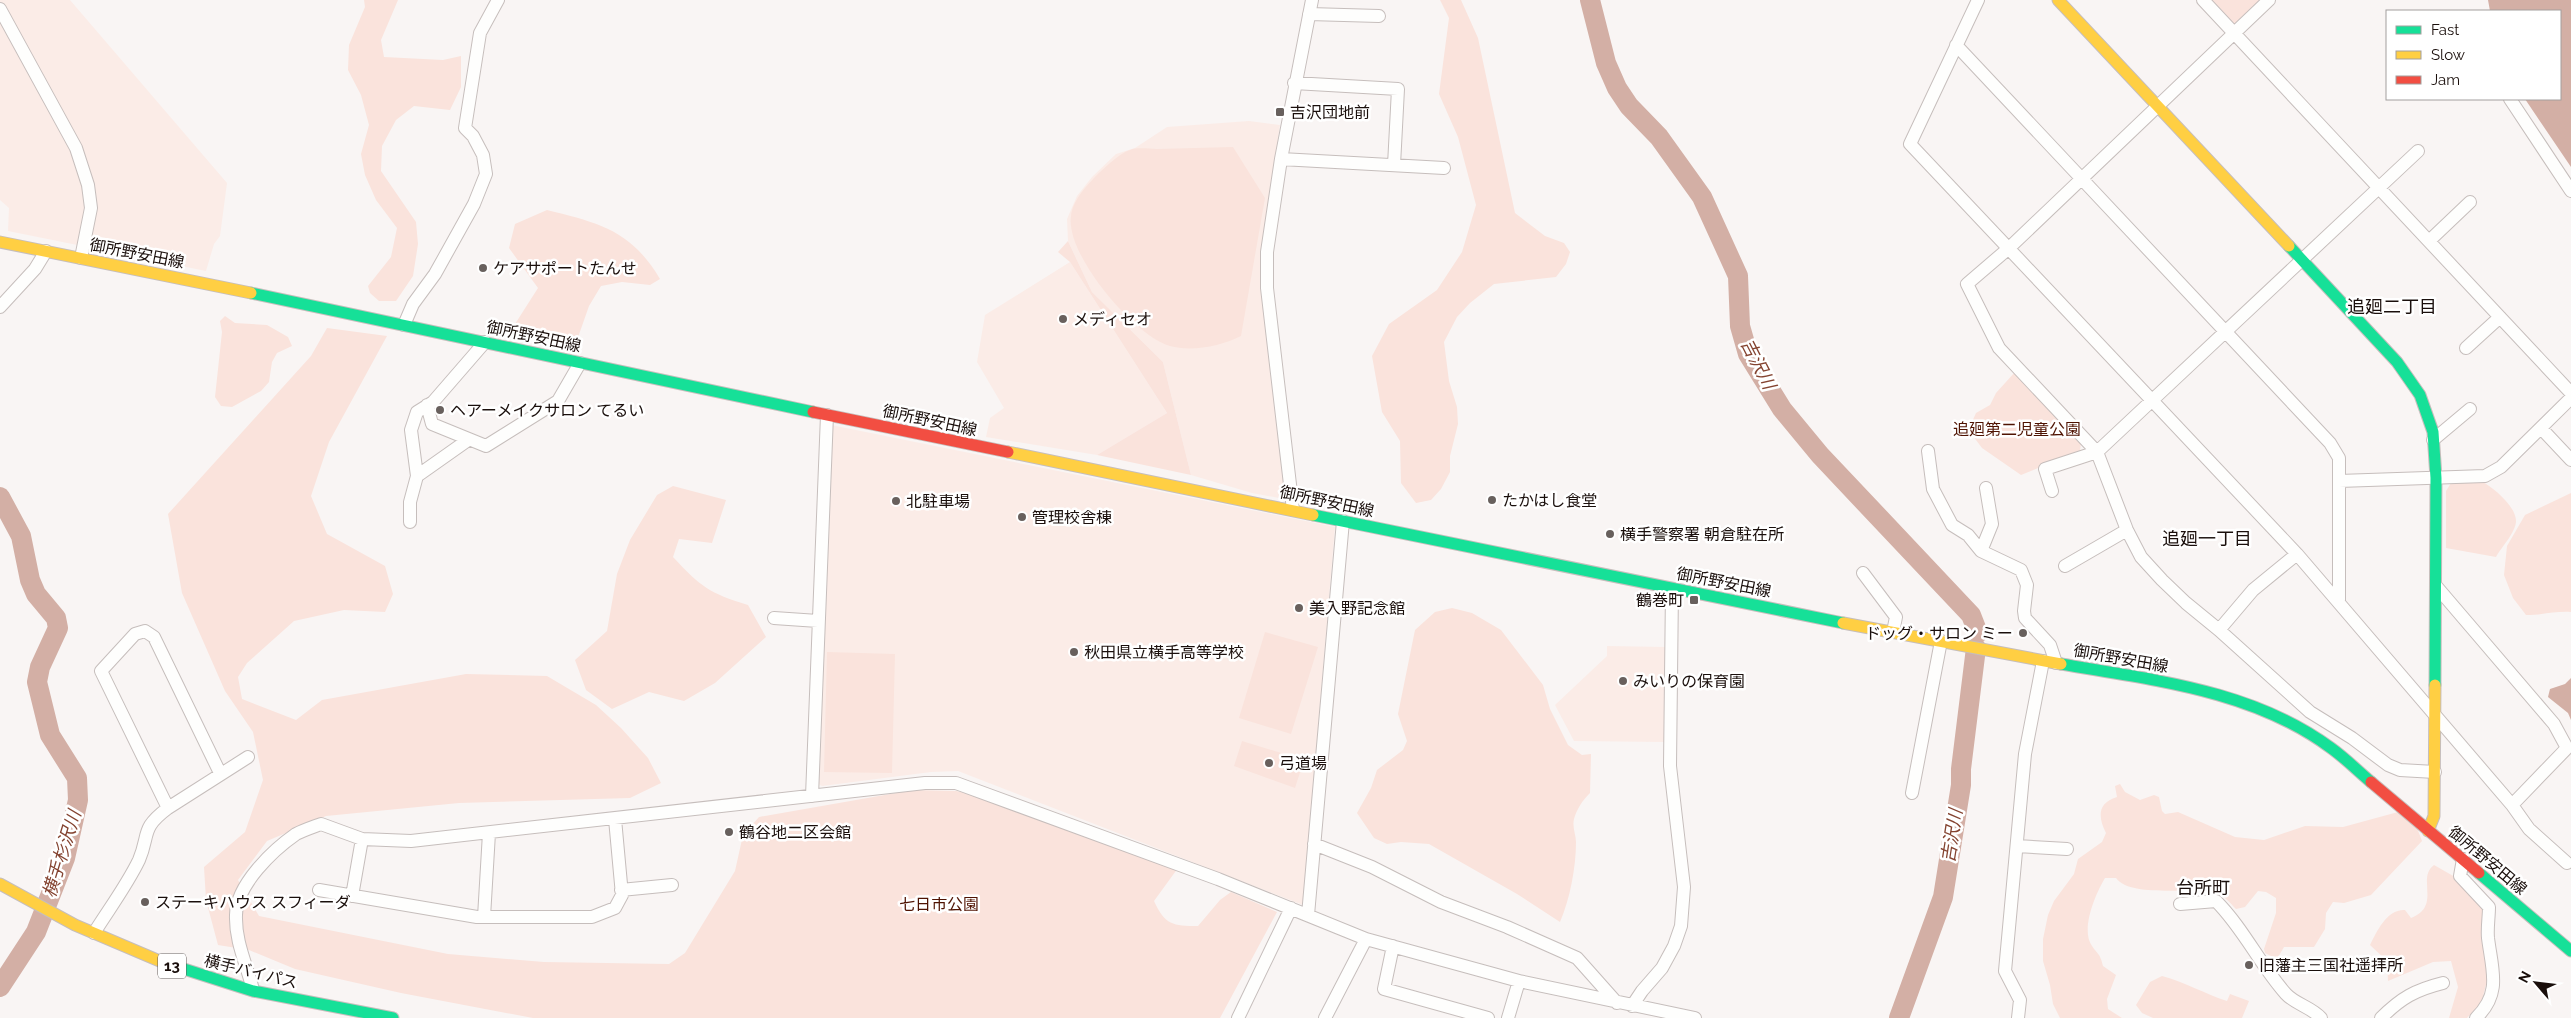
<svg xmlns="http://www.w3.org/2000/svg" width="2571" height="1018" viewBox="0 0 2571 1018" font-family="Raleway,'Noto Sans JP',sans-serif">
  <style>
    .built { fill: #fbece7 }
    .green { fill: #fae3dc }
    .water { fill: #d3afa5 }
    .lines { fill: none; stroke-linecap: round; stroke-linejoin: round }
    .river { stroke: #d3afa5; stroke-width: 20 }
    .street-casing { stroke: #c6bebc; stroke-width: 14 }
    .fast-casing { stroke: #c6bebc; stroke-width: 13 }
    .slow-casing { stroke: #c6bebc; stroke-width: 13 }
    .jam-casing { stroke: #c6bebc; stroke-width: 13 }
    .street { stroke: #fefefd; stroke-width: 12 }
    .fast { stroke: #16e098; stroke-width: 11 }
    .slow { stroke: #ffcf43; stroke-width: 11 }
    .jam { stroke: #f24e42; stroke-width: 11 }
    .poi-dot { fill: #68605d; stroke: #fff; stroke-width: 2 }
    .labels { text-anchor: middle; stroke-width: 5; stroke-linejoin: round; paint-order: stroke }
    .shield { fill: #fff; stroke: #5f5755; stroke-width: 1 }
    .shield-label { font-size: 15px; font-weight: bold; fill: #1a0f0c }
    .poi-label { font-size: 16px; fill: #1a0f0c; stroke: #fff; text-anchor: start }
    .street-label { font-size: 16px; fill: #1a0f0c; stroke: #fff }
    .park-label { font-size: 16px; fill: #4f1302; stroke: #fff }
    .neighbourhood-label { font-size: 18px; fill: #1a0f0c; stroke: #fff }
    .water-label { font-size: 18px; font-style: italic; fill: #844330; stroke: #fff }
  </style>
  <rect width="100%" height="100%" fill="#f9f5f4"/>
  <path class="built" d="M0,0H70L227,183L220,236L214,244L206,271L8,231L9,208L0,200Z
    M1249,121L1280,125L1261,250L1260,283L1285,487L1279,498L1252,493L1191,475L1163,362L1092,292L1068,241L1067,219L1077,196L1092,177L1116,154L1135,148L1167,127Z
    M1070,262L1167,413L1097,455L986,437L990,418L1004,408L977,362L985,315Z
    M831,425L1335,527L1303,905L958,771L931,772L822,786L818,784Z
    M1607,646L1666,647L1664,742L1574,741L1555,705L1607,656Z"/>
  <path class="green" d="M364,0H398L381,40L384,57L443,60L461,56V87L450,110L414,106L396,120L382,146L381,171L416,222L418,244L413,276L396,301H379L370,293L368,286L391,257L397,228L376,200L365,175L361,154L369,125L361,95L348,70L349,45L365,7Z
    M1440,0H1461L1478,38L1515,213L1545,236L1564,243L1570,252L1566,264L1556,277L1494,284L1470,303L1457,317L1444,342L1449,381L1457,407L1458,424L1450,456V472L1441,489L1431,500L1416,503L1401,483L1400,441L1382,412L1372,356L1389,324L1437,290L1462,252L1476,205L1458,137L1439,94L1449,18Z
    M2208,0H2265L2234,29Z
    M1233,147L1265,198L1241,336C1222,346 1191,352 1170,346C1134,336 1065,254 1071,216C1073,199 1089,183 1100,172C1108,165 1120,153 1130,150C1137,147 1149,149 1157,149C1182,148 1207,148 1233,147Z
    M547,210C599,223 631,230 660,279L650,285L622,282L601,286L589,306L576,343L508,335L538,288L509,248L515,224Z
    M1068,241L1092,292L1163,362L1191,475L1097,455L1167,413L1070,262L1058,252Z
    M225,316L235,323L267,325L288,337L292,346L277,353L272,362L269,382L261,391L232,407L221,406L215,397L222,332L220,321Z
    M327,328L387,336L329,442L311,496L327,534L385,566L393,594L385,612L344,610L294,621L247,663L238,677L242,699L296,720L322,700L466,674L547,676L596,705L621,728L648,758L661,783L630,798L459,803L326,816L267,841L238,880L259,916L448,954L544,962L669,964L685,953L735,871L743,835L759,817L913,790L956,791L984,797L1178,868L1154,901C1165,925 1173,926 1198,926L1220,900L1231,892L1277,912L1220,1018H533L401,993L295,969L249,950L218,945L206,900L204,867L245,832L263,780L253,732L225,691L182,593L168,514L311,356Z
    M2015,372L2081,442L2080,451L2021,475L1982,448L1973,436L1971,424L1976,413L1990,405L1996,393Z
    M2481,481C2493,487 2517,507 2516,522C2515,533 2501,548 2496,557L2446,548V491L2451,483Z
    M673,486L726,500L712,543L679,539L673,557C701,587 709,593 748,605L766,637L715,683L684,701L649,692L612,709L586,690L575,660L607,631L617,574L630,540L657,495Z
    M2571,493V612C2555,611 2542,615 2526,615L2513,598L2504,575L2507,546L2525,515Z
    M1452,608L1472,613L1501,630L1543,685L1550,709L1568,745L1582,755L1591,754L1590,793C1582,801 1577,809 1574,819C1572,827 1576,835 1576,842C1576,867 1570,899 1560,922L1517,894L1429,844L1401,842L1387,844L1374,838L1357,813L1371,788L1377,770L1403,750L1407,741L1398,714L1415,630L1435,612Z
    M1265,632L1318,647L1291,734L1239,718Z
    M827,652L895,654L892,773L824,772Z
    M1242,741L1304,760L1295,788L1234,766Z
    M2120,784L2125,792L2140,800L2154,795L2159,797L2162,811L2165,814L2178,812L2235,837L2264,840L2305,826L2343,827L2398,812L2417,828L2422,841L2371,895L2344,903L2333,902L2326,913L2325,929L2314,947H2284L2277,959L2265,953L2264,949L2276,913V898L2266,892L2258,891L2245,907L2236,909C2230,903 2223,894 2214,892C2191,887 2130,898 2116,878H2105C2096,893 2080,929 2092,946C2098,955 2100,953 2103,966L2116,975L2107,999L2108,1009L2122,1018H2060L2053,1004L2050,985L2043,961V939L2048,915L2054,901L2074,874L2078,859L2102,842L2106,833C2098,817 2097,803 2117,797L2115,786Z
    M2434,865L2455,877L2483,904L2489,974L2481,1003L2467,1018H2449L2458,987L2451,961L2433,962L2388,981L2387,961L2370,945C2377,931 2387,909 2405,910L2411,918C2442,906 2416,878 2434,865Z
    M2162,976C2185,982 2205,994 2227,1001L2230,994L2249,1001L2242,1018H2153L2142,1013L2136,1005L2150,982Z"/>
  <path class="water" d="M2488,0H2571V167L2525,99H2560V11H2490Z
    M2571,678V720L2568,713L2548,697L2550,689L2565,684Z"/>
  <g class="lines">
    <path class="river" d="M1590,0L1606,63L1617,88L1629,106L1659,137L1702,197L1738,276L1740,326L1748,354L1782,409L1820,455L1971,615L1978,633
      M0,497L21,536L30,580L36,594L56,618L58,628L40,667L37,682L50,735L77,778L78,800L65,858L36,932L0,987
      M1899,1018L1943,897L1961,785V769L1976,648"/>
    <defs>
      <path id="street" d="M1978,0L1910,144L2297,554L2512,805L2567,748L2554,724L2436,586
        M2203,0L2571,393
        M2269,0L2009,248L1967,284L1999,348L2097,452L2127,530L2141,557L2162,580L2186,603L2219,630L2310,712L2352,738L2388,765L2400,770L2435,772
        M0,9L76,148L88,185L91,208L81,258
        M1309,14L1379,16
        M1956,45L2330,443L2339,458V600
        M1294,83L1398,89L1394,165
        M2510,99L2571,191
        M1281,159L1444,168
        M2429,241L2470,202
        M0,307L35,269L46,251
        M404,325L413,304L435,274L474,204L486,174L483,155L473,136L465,128L480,33L498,0
        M2466,348L2500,317
        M427,405L432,424L486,446L558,401L580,363
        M2541,428L2571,460
        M2433,440L2470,409
        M1928,451L1933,489L1952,525L1968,535L1981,551L2021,570L2027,585L2024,611L2025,618L2050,645L2056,663
        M417,476L411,430L417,412L433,402L485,342
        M2339,481L2485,476L2501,467L2571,398
        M2052,491L2045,469L2097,452L2418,151
        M1293,510L1267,288V252L1281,159L1312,0
        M410,522V502L417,476L468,440
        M1981,551L1992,524L1986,488
        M2065,566L2127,530
        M1863,573L1896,617L1893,632
        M774,618L818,621
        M2219,630L2253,590L2297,554
        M1912,793L1941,641
        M812,796L827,415
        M2512,805L2529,829L2567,863
        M168,808L248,757
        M1314,844L1372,867L1441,902L1507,927L1577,958L1617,1003
        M2017,846L2067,849
        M2463,859L2460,876L2489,907C2489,917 2487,928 2488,938C2492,970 2502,993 2476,1018
        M319,890L477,917H592L615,908L622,895L615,819
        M621,890L672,885
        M352,896L362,839
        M2180,904L2216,901C2244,929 2260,965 2286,994C2295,1004 2311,1007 2321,1018
        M1308,915L1343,521
        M484,917L489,833
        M94,933C109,909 127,885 139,860C150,834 140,829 168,808L101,671L135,634L145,631L154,637L220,773
        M1393,946L1384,989L1488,1018
        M253,990C247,965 235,942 236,915C236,885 273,850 296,834C304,830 313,827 321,824L362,839L411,841L925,783H956L1218,879L1366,939L1519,981L1695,1018
        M1632,1006L1642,991L1662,968L1674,946L1681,926L1684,887L1670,766L1672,589
        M1238,1018L1291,908
        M1325,1018L1366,939
        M1508,1018L1519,981
        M2018,1018L2020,1000L2005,971L2025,754L2043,661
        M2381,1018C2401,998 2415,990 2443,983"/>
      <path id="fast" d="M2289,246L2397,362L2420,395L2433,432L2436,478L2435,685
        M251,293L813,412
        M1313,515L1843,623
        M2061,664C2153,680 2253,690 2331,748C2345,758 2358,771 2371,782
        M2479,873L2571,951
        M162,962L253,991L393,1018"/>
      <path id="slow" d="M2058,0L2289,246
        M0,242L251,293
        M1008,452L1313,515
        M1843,623L2061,664
        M2428,831L2434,816L2435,685
        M0,884L75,925L162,962"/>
      <path id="jam" d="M813,412L1008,452
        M2371,782L2479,873"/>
    </defs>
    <use href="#street" class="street-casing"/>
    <use href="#fast" class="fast-casing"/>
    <use href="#slow" class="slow-casing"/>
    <use href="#jam" class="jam-casing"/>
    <use href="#street" class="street"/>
    <use href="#fast" class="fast"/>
    <use href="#slow" class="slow"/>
    <use href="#jam" class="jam"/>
  </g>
  <g class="poi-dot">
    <rect x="1275" y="107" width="10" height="10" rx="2.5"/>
    <circle cx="483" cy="268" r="5"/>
    <circle cx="1063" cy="319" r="5"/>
    <circle cx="440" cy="410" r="5"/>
    <circle cx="1492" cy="500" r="5"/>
    <circle cx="896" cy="501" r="5"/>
    <circle cx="1022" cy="517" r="5"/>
    <circle cx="1610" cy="534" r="5"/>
    <rect x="1689" y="595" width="10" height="10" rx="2.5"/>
    <circle cx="1299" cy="608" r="5"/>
    <circle cx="2023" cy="633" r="5"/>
    <circle cx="1074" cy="652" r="5"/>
    <circle cx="1623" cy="681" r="5"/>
    <circle cx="1269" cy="763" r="5"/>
    <circle cx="729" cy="832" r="5"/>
    <circle cx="145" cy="902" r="5"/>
    <circle cx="2249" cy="965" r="5"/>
  </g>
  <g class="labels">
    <rect class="shield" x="158" y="953.5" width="28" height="25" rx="4"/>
    <g class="shield-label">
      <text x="172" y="971">13</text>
    </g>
    <g class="poi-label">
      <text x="1290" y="118">吉沢団地前</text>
      <text x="493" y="274">ケアサポートたんせ</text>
      <text x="1073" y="325">メディセオ</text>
      <text x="450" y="416">ヘアーメイクサロン てるい</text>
      <text x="1502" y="506">たかはし食堂</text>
      <text x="906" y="507">北駐車場</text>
      <text x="1032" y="523">管理校舎棟</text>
      <text x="1620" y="540">横手警察署 朝倉駐在所</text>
      <text x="1684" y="606" text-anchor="end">鶴巻町</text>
      <text x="1309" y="614">美入野記念館</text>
      <text x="2013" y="639" text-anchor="end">ドッグ・サロン ミー</text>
      <text x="1084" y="658">秋田県立横手高等学校</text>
      <text x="1633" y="687">みいりの保育園</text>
      <text x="1279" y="769">弓道場</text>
      <text x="739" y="838">鶴谷地二区会館</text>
      <text x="155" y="908">ステーキハウス スフィーダ</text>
      <text x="2259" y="971">旧藩主三国社遥拝所</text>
    </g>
    <g class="street-label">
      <text transform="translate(137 253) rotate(11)" y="6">御所野安田線</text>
      <text transform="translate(534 336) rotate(12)" y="6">御所野安田線</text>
      <text transform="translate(930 420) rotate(12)" y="6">御所野安田線</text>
      <text transform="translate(1327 501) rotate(12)" y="6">御所野安田線</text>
      <text transform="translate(1724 582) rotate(11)" y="6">御所野安田線</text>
      <text transform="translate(2121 658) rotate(10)" y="6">御所野安田線</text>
      <text transform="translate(2488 860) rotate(40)" y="6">御所野安田線</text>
      <text transform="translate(251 971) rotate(14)" y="6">横手バイパス</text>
    </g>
    <g class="park-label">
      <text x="2017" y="435">追廻第二児童公園</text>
      <text x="939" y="910">七日市公園</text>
    </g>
    <g class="neighbourhood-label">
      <text x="2392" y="313">追廻二丁目</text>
      <text x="2207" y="545">追廻一丁目</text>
      <text x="2203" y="894">台所町</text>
    </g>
    <g class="water-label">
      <text transform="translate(1758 364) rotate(63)" y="6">吉沢川</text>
      <text transform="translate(1952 836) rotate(-81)" y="6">吉沢川</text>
      <text transform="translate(62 854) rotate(-73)" y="6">横手杉沢川</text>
    </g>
  </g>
  <rect x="2386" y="10" width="175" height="90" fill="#ffffff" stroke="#a39f9e"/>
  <rect x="2396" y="26" width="25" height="8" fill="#16e098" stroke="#a39f9e"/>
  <text x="2431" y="35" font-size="15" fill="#1a0f0c">Fast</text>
  <rect x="2396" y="51" width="25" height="8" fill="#ffcf43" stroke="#a39f9e"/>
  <text x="2431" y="60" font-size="15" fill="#1a0f0c">Slow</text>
  <rect x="2396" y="76" width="25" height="8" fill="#f24e42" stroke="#a39f9e"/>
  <text x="2431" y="85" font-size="15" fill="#1a0f0c">Jam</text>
  <g transform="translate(2536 983) rotate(298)" stroke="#ffffff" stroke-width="4" paint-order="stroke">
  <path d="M0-4L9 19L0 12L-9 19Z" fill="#1a0f0c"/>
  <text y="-8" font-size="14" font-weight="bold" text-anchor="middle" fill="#1a0f0c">N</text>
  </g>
</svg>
